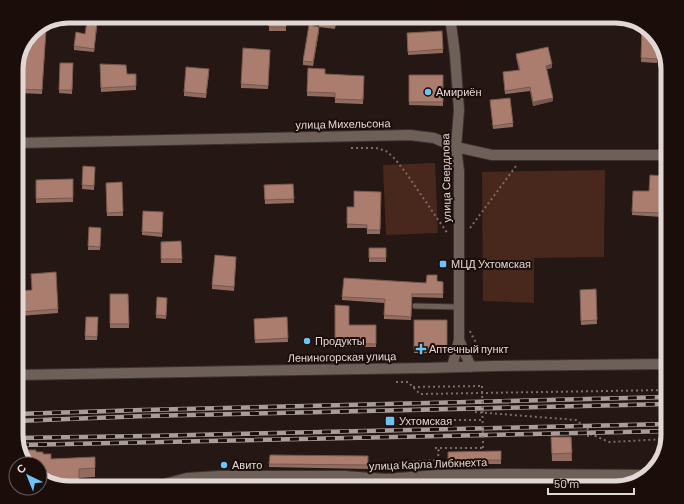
<svg xmlns="http://www.w3.org/2000/svg" width="684" height="504" viewBox="0 0 684 504" font-family="Barlow,sans-serif">
  <style>
    .green { fill: #48271c }
    .lines { fill: none; stroke-linecap: round; stroke-linejoin: round }
    .lane-casing { stroke: #3c3230; stroke-width: 7 }
    .street-casing { stroke: #3c3230; stroke-width: 12 }
    .secondary-casing { stroke: #3c3230; stroke-width: 12 }
    .path { stroke: #796d6a; stroke-width: 2; stroke-dasharray: 2 3; stroke-linecap: butt }
    .lane { stroke: #6f5f59; stroke-width: 5 }
    .street { stroke: #6f5f59; stroke-width: 10 }
    .secondary { stroke: #6f5f59; stroke-width: 10 }
    .rail-casing { stroke: #a89d9a; stroke-width: 4.5 }
    .rail { stroke: #1b0e0a; stroke-width: 3; stroke-dasharray: 9; stroke-linecap: butt }
    .path-bridge { stroke: #796d6a; stroke-width: 2; stroke-dasharray: 2 3; stroke-linecap: butt }
    .wall { fill: #926c5f }
    .shaded-wall { fill: #77584d }
    .building { fill: #aa7d6e; stroke: #77584d }
    .poi-dot { fill: #6fc2f4; stroke: #1b0e0a; stroke-width: 1.5 }
    .labels { text-anchor: middle; stroke-width: 4; stroke-linejoin: round; paint-order: stroke }
    .poi-label { font-size: 11px; fill: #e1d7d4; stroke: #1b0e0a; text-anchor: start }
    .street-label { font-size: 11px; fill: #e1d7d4; stroke: #1b0e0a }
    .rim { fill: none; stroke: #e1d7d4; stroke-width: 5 }
  </style>
  <rect width="100%" height="100%" fill="#251713"/>
  <path class="green" d="M435,163L438,233L386,235L383,165Z
    M605,170L604,257L534,258V303L483,301L482,172Z"/>
  <g class="lines">
    <defs>
      <path id="lane" d="M415,306L459,307
        M94,488L98,486L106,488"/>
      <path id="street" d="M450,16L455,55L459,110L456,147
        M344,476L356,488
        M158,488L168,483L187,478L219,476H344L385,479L438,475L500,474L647,475"/>
      <path id="secondary" d="M16,143L410,135L434,138L456,147L492,155H668
        M459,340L471,367
        M452,367L459,340V171L456,147
        M16,375L361,369L427,368L493,366L668,364"/>
    </defs>
    <use href="#lane" class="lane-casing"/>
    <use href="#street" class="street-casing"/>
    <use href="#secondary" class="secondary-casing"/>
    <path class="path" d="M351,148H376L386,151L395,159L406,173L448,234
      M447,168V190
      M470,228L516,166
      M470,331C474,341 481,350 490,356
      M396,382H408L420,394L668,390
      M413,387L482,386
      M475,412L576,420L598,437
      M434,420H482
      M588,437V434L593,435L609,442L667,439
      M435,448H483
      M439,466L438,451L440,449
      M384,467L405,462L423,461L439,460L444,464"/>
    <use href="#lane" class="lane"/>
    <use href="#street" class="street"/>
    <use href="#secondary" class="secondary"/>
    <defs>
      <path id="rail" d="M16,414L143,410L668,397
        M16,421L145,416L668,404
        M16,438L148,436L668,424
        M20,445L668,431"/>
    </defs>
    <use href="#rail" class="rail-casing"/>
    <use href="#rail" class="rail"/>
    <path class="path-bridge" d="M482,386L483,448"/>
  </g>
  <path class="wall" d="M182,16H201L200,24L182,22Z
    M254,16H286V31H269V21L254,20Z
    M320,16H337L335,29L319,27V31L313,66L303,65V61L319,27Z
    M408,16H429V17H408Z
    M97,26L94,52L74,50V46L85,34Z
    M642,27L662,45L664,53H658L657,63L641,62Z
    M46,30L42,94L18,93L16,111V65Z
    M442,31L443,53L408,55L407,33Z
    M270,50L268,89L241,88V84Z
    M516,54L552,68L547,69L553,101L533,106L530,91L505,94L503,72L519,70L516,57Z
    M60,63H73L72,94L59,93Z
    M100,64L127,74H136V90L101,92Z
    M308,68L325,74L364,76L363,104L335,103V97L307,96Z
    M209,73L206,98L184,96V92Z
    M409,75H443V106L409,105Z
    M490,100L513,123V127L493,129Z
    M83,166L95,167L94,190L82,189Z
    M664,176L662,217L632,215L633,191H649Z
    M73,179V202L36,203V180Z
    M122,182L123,216H107L106,183Z
    M293,184L294,203L265,204L264,185Z
    M381,192L380,234H367V228H347V207H354Z
    M163,216L162,237L142,235V232Z
    M89,227L101,228L100,250H88Z
    M181,241L182,263H161V242Z
    M369,248H386V262H369Z
    M236,260L234,291L212,289V285Z
    M437,281L443,282V298L412,297L411,320L384,319V303L342,300V297Z
    M596,289L597,324L581,325L580,290Z
    M19,294L58,309V313L20,316Z
    M110,294H128L129,328H110Z
    M167,302L166,319L156,318V315Z
    M335,305L349,325H376V347H335Z
    M86,317H98L97,340H85Z
    M287,317L288,342L255,343L254,319Z
    M414,320H447V353H414Z
    M551,437H571L572,461H552Z
    M501,451V464H448V452Z
    M36,452L43,454L51,459L95,457V477L79,478Z
    M368,456V469L269,467V464Z"/>
  <path class="shaded-wall" d="M97,22V26L94,52V49Z
    M319,27V31L313,66V62Z
    M552,64V68L546,69V66Z
    M553,98V101L533,106V102Z"/>
  <path class="building" d="M182,16H201L200,20L182,19Z
    M254,16H286V27H269V17H254Z
    M320,16H336L335,26L319,23Z
    M87,21L97,22L94,49L74,46L76,32L85,34Z
    M309,25L319,27L313,62L303,61Z
    M642,27H647L662,45L664,50H658L657,59L641,58Z
    M33,30H46L42,90L18,89L16,107V65Z
    M442,31L443,49L408,52L407,33Z
    M548,47L552,64L546,66L553,98L533,102L530,87L505,91L503,72L520,70L516,54Z
    M243,48L270,50L268,86L241,84Z
    M60,63H73L72,90H59Z
    M100,64L126,65L127,74H136V86L101,88Z
    M186,67L209,69L206,94L184,92Z
    M308,68L325,69V74L364,76L363,100L335,99V93L307,92Z
    M409,75H443V102H409Z
    M510,98L513,123L493,126L490,100Z
    M83,166L95,167L94,186L82,185Z
    M650,175L664,176L662,213L632,212L633,191H649Z
    M73,179V198L36,199V180Z
    M122,182L123,212L107,213L106,183Z
    M293,184L294,199L265,200L264,185Z
    M354,191L381,192L380,230H367V225L347,224V207H354Z
    M143,211L163,212L162,233L142,232Z
    M89,227L101,228L100,247L88,246Z
    M181,241L182,259H161V242Z
    M369,248H386V258H369Z
    M215,255L236,257L234,287L212,285Z
    M56,272L58,309L20,312L19,291L32,290L31,274Z
    M427,275H437V281L443,282V294H412L411,317L384,315L385,299L342,297L344,278L426,283Z
    M596,289L597,320L581,321L580,290Z
    M110,294H128L129,324H110Z
    M157,297L167,298L166,316L156,315Z
    M335,305L349,306V325H376V344L335,343Z
    M86,317H98L97,337L85,336Z
    M287,317L288,338L255,340L254,319Z
    M414,320H447V349H414Z
    M551,437H571L572,453L552,454Z
    M22,450H36V452H43V454H51V459L95,457V468L79,469V488H69L40,478V464H30Z
    M501,451V460L448,461V452Z
    M270,455L368,456V465L269,464Z"/>
  <g class="poi-dot">
    <circle cx="428" cy="92" r="4"/>
    <rect x="439" y="260" width="8" height="8" rx="2"/>
    <circle cx="307" cy="341" r="4"/>
    <path d="M419 343h4v4h4v4h-4v4h-4v-4h-4v-4h4z"/>
    <rect x="385" y="416" width="10" height="10" rx="2"/>
    <circle cx="224" cy="465" r="4"/>
  </g>
  <g class="labels">
    <g class="poi-label">
      <text x="436" y="96">Амириён</text>
      <text x="451" y="268">МЦД Ухтомская</text>
      <text x="315" y="345">Продукты</text>
      <text x="429" y="353">Аптечный пункт</text>
      <text x="399" y="425">Ухтомская</text>
      <text x="232" y="469">Авито</text>
    </g>
    <g class="street-label">
      <text transform="translate(343 124) rotate(-1)" y="4">улица Михельсона</text>
      <text transform="translate(446 178) rotate(-91)" y="4">улица Свердлова</text>
      <text transform="translate(342 357) rotate(-1)" y="4">Лениногорская улица</text>
      <text transform="translate(428 464) rotate(-2)" y="4">улица Карла Либкнехта</text>
    </g>
  </g>
  <path d="M0 0H684V504H0ZM69 23H615A46 46 0 0 1 661 69V435A46 46 0 0 1 615 481H69A46 46 0 0 1 23 435V69A46 46 0 0 1 69 23Z" fill="#1b0e0a" fill-rule="evenodd"/>
  <path class="rim" d="M69 23H615A46 46 0 0 1 661 69V435A46 46 0 0 1 615 481H69A46 46 0 0 1 23 435V69A46 46 0 0 1 69 23Z"/>
  <g transform="translate(28 476) rotate(317)"><circle r="19" fill="#1b0e0a" stroke="#6a5e5b"/>
  <path d="M0-3L7 15L0 10L-7 15Z" fill="#6fc2f4"/>
  <text y="-6" font-size="11" font-weight="bold" text-anchor="middle" fill="#e1d7d4">С</text>
  </g>
  <path d="M548 488v6h86v-6" fill="none" stroke="#e1d7d4" stroke-width="2"/>
  <text x="554" y="488" font-size="12" fill="#e1d7d4" stroke="#1b0e0a" stroke-width="3" paint-order="stroke">50 m</text>
</svg>
